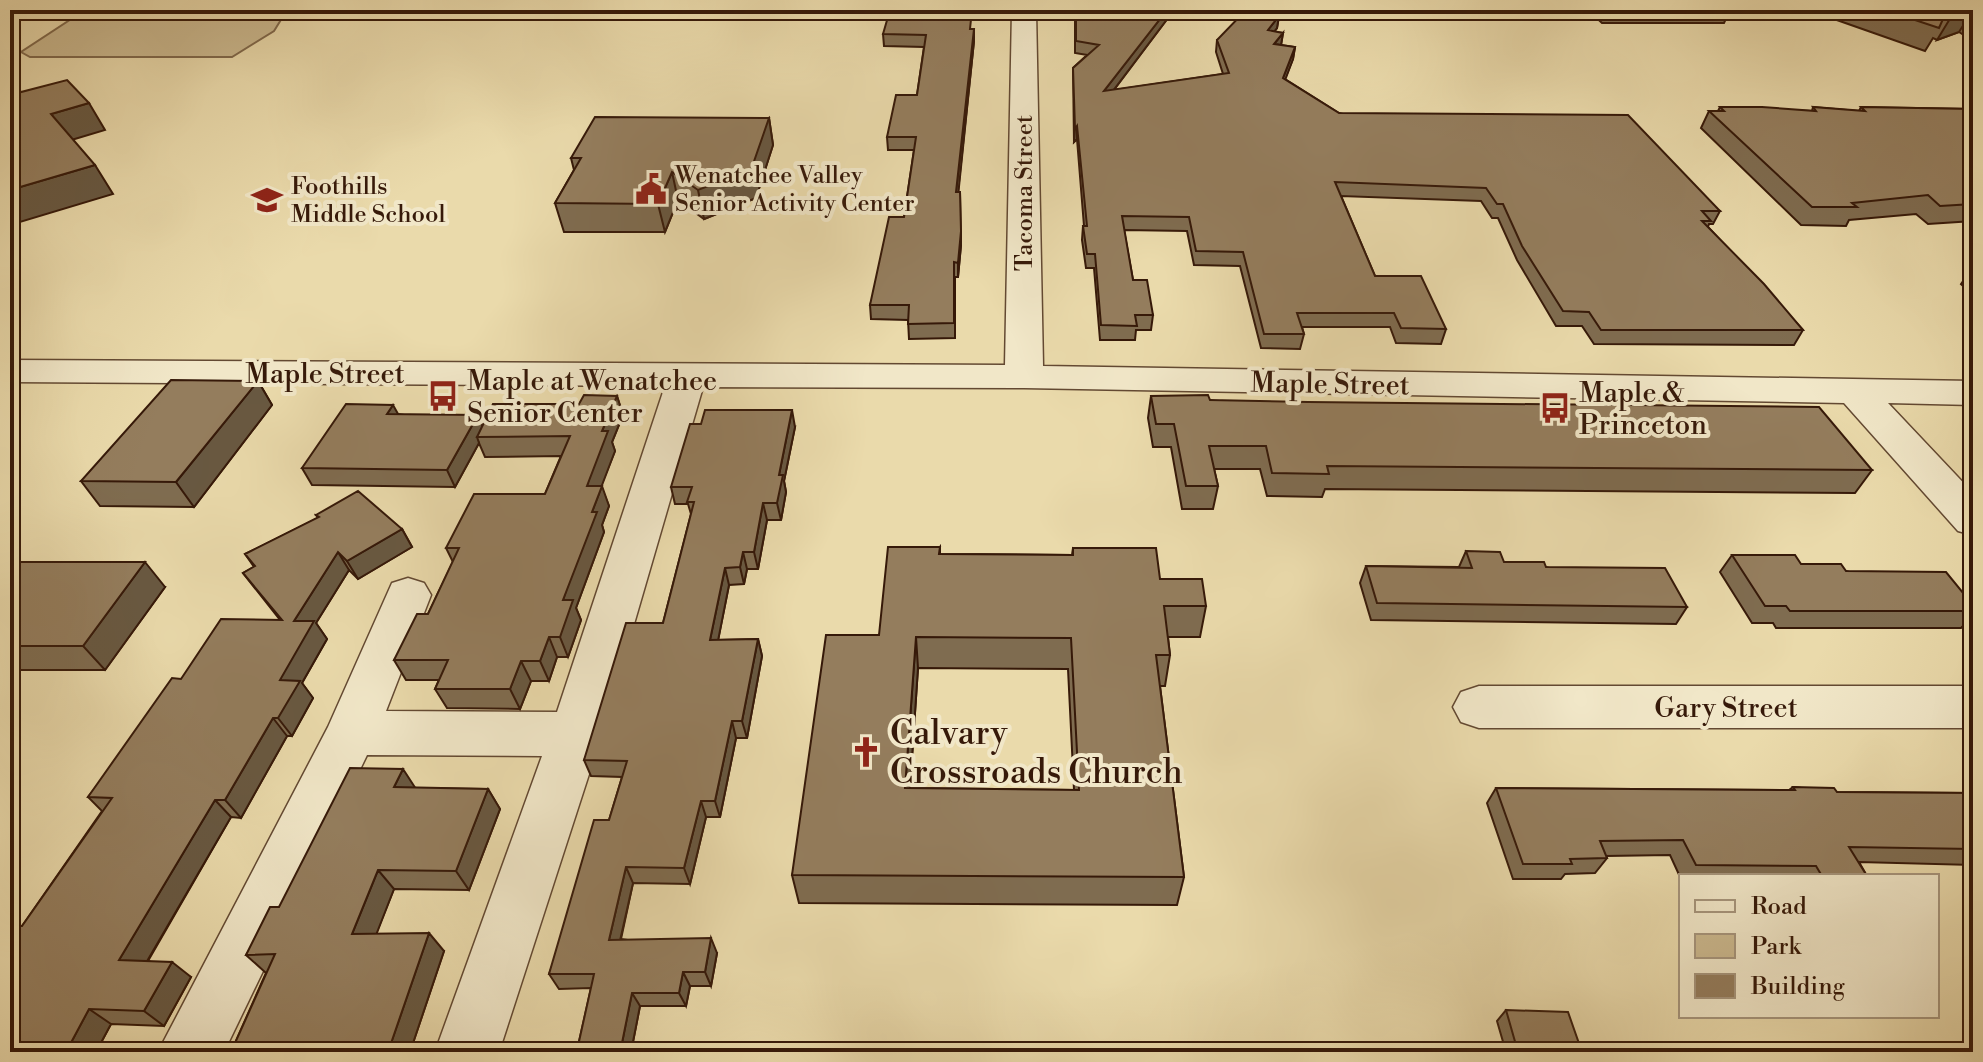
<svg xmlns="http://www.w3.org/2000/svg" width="1983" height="1062" viewBox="0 0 1983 1062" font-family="'Libre Bodoni',serif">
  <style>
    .green { fill: #cbb98f; stroke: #80694c; stroke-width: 2 }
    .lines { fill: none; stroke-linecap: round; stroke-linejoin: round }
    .minor-casing { stroke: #634932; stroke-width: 3 }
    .minor { fill: #f1e7c8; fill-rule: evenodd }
    .wall { fill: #7f6c50; stroke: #361909; stroke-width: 2; fill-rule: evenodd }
    .shaded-wall { fill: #685841; stroke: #361909; stroke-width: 2 }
    .building { fill: #947d5d; stroke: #361909; stroke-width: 2; fill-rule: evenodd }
    .labels { text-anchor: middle; stroke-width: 8; stroke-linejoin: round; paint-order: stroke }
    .far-poi-label { font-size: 24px; fill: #361909; stroke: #f1e7c8; text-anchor: start }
    .far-street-label { font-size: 24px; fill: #361909; stroke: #f1e7c8 }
    .street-label { font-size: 28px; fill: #361909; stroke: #f1e7c8 }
    .poi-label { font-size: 28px; fill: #361909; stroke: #f1e7c8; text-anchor: start }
    .near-poi-label { font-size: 34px; fill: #361909; stroke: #f1e7c8; text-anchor: start }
  </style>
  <rect width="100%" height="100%" fill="#eadaab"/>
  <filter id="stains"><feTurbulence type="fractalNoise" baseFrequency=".0025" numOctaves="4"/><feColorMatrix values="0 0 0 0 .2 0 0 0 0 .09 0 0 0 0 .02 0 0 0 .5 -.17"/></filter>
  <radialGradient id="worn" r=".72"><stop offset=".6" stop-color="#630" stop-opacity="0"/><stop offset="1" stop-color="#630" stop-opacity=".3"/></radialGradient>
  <path class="green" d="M85,10H287L274,31L232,57H30L21,52Z"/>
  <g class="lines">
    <defs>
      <path id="minor" d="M1012,10H1036L1043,366L1973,381V405L1888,403L1973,493V535L1958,531L1844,403L1024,388L703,387L602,734L499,1052H435L542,756L367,755L224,1052H158L328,727L392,583L408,578L424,583L431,595L386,711L557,712L665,386L10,382V360L1005,365Z
        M1479,686H1973V728H1479L1461,722L1453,707L1461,692Z"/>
    </defs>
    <use href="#minor" class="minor-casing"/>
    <use href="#minor" class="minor"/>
  </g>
  <path class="wall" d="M1075,10H1174L1114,90L1223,74L1216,52L1217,40L1279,16L1277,28L1274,32L1283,33L1281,45L1295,47L1293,59L1285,79L1339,113L1720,211L1713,224H1709L1708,227L1803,330L1794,345L1594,344L1582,326H1556L1517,260L1498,218H1492L1481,201L1341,196L1375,276L1446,329L1441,344L1396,343L1390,327H1302L1304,334L1300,349L1261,348L1240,266L1194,265L1187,231L1124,230L1133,280L1153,315L1151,330H1136L1135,340H1100L1094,268H1086L1082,240L1083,226H1084L1077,139L1074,142L1073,68L1087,55L1075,53Z
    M1588,10H1730L1724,23H1602Z
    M1810,10H1973V41L1959,32L1937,40L1933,38L1925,51L1814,12Z
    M971,29L974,41L958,192H960L961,245L958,277H955V338L909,339L908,320L871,319L870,305L904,217L914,150H888L887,137L917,95L924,47L884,46L883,34Z
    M1720,107L1812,111L1813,107L1859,111L1861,107L1973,109V221L1928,224L1916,214L1849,220L1846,226L1801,225L1701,128L1709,111H1718Z
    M769,118L773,145L756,198L704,219L678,200L665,232H564L555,203L574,170L571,158Z
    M1973,267V295L1961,284Z
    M258,381L272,405L194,507L100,506L81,481Z
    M617,396L623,415L612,442L615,451L601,486L609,506L602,525L604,532L576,608L581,620L568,657H557L549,681H531L520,709L447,708L435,689L439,680H406L394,660L428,614L453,562L446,548L545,494L561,456L485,457L479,443L455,487L312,485L302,468L398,414L482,426Z
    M1151,396L1210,400L1872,470L1855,493L1325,489L1322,497L1267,496L1260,469H1214L1218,486L1213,509H1182L1171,447H1153L1148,418Z
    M795,427L784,481L786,492L781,520H767L758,569H747L744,584L729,585L718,640L758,639L762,656L747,738H736L720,817H706L690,884L633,883L621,939L717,953L711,986H690L686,1006H640L632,1047L694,1046L697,1052H528L578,1046L591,988L559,989L549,974L609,820L622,777L591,776L584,760L663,623L691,514L688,504H675L671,487Z
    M316,515L402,529L412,547L358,579L349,570L316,623L327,639L302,683L313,698L292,736H287L241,818L231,817L148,961L191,977L164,1026L111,1024L96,1052H10L22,926L102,811L88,797L181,679L280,620L243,573L254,567L245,554L318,518Z
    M940,547V554L1072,555L1073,548L1160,579L1206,606L1200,637H1168L1170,655L1165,686H1160L1184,877L1177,905L799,903L792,875L879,635ZM918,668L1068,669L1074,790L910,788Z
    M1466,551L1504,562L1546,567L1687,607L1676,624L1371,620L1360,583L1366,566L1459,567Z
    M1732,555L1801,564L1846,571L1973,605V616L1961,628H1776L1773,623H1752L1720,572Z
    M10,562L165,587L105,670H10Z
    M1793,787L1837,792L1973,793V865L1859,862L1867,876H1681V879L1670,855L1606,856L1607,858L1595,873L1565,874L1561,879H1513L1487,803L1496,788L1789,790Z
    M416,788L488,789L500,809L469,890L394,889L376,934L444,951L410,1052H231L266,973L246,955L279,907Z
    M1506,1010L1582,1052H1506L1497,1021Z"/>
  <path class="shaded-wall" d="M1167,10H1174L1103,104L1104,91Z
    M1973,10L1959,32L1937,40L1951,17Z
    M1279,16L1277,28L1266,42L1268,30Z
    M974,29V41L957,206L956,192Z
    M1283,33L1281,45L1274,44Z
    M1295,47L1293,59L1281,91L1283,78Z
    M89,103L105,130L68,141L51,114Z
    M769,118L773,145L756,198L704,219L698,190Z
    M1077,126V139L1074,142L1075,129Z
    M95,165L113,194L10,225V190Z
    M672,172L678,200L665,232L658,204Z
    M961,231V245L958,277V263Z
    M258,381L272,405L194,507L176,482Z
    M617,396L623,415L612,442L615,451L594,506L587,486L602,431Z
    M393,405L402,421L387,414Z
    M792,410L795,427L784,481L786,492L781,520L777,503L779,475Z
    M478,415L485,432L477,437L479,443L455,487L447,470Z
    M602,486L609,506L602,525L604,532L576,608L581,620L568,657L560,637L563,600L592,512Z
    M763,503L767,520L758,569L754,552Z
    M402,529L412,547L358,579L347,561Z
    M338,552L349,570L316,623L327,639L302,683L313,698L292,736L278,718L280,680L294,621Z
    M743,552L747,569L744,584L740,567Z
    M145,562L165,587L105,670L83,646Z
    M725,568L729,585L715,656L710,640Z
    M549,637L557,657L549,681L540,661Z
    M916,637L918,668L908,818L905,788Z
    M758,639L762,656L747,738L742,721Z
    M521,661L531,681L520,709L510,689Z
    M273,718L287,736L241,818L225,800Z
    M732,721L736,738L720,817L715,801Z
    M403,769L416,789L394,787Z
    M488,789L500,809L469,890L456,871Z
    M215,800L231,817L139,975L119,960Z
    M701,801L706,817L690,884L684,868Z
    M626,867L633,883L617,954L609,940Z
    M378,870L394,889L369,953L352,934Z
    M429,933L444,951L410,1052H388Z
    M711,938L717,953L711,986L705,972Z
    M172,962L191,977L164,1026L144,1011Z
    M683,972L690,986L686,1006L679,993Z
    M632,993L640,1006L631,1052L621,1048Z
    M89,1009L111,1024L96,1052H66Z"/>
  <path class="building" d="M890,10H972L970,29H974L956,192H960L961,231L958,263L954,262V323L908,324L909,305H870L889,217H904L916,137H887L896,95H917L926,35L883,34Z
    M1076,10H1167L1104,91L1229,73L1217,40L1245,11L1279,16L1268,30L1283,33L1274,44L1295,47L1283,78L1339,113L1628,115L1720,211H1702L1711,221H1702L1764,284L1803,330H1601L1589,312L1563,311L1522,246L1503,204H1497L1486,188L1335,182L1375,276H1421L1446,329L1401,328L1394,313H1297L1304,334H1264L1243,252L1196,251L1189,217L1122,216L1133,280H1147L1153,315H1135L1137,326L1101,325L1095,254H1087L1083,226H1087L1077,126L1075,129L1073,68L1099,45L1076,41Z
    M1885,10H1972L1951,17L1931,11L1943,19L1939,28Z
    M67,80L89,103L51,114L95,165L10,190V83L13,82L21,92Z
    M1720,107H1762L1816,111L1813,107L1865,111L1861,107L1973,109V140H1971L1973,141V204L1940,206L1928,195L1852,203L1857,207H1812L1709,111H1724Z
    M595,117L769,118L751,170L698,190L672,172L658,204L555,203L581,158H571Z
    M171,380L258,381L176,482L81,481Z
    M584,395L617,396L602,431H608L587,486H602L592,512H597L563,600H573L560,637H549L540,661H521L510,689H435L448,660H394L417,614H428L459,548H446L474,494H545L570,436L477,437L493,404H579Z
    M1208,395L1210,400L1308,402L1819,407L1872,470L1327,466L1329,474L1272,473L1266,446H1209L1218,486H1186L1174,424H1156L1151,396Z
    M346,404L393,405L387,414L478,415L447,470L302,468Z
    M705,410H792L779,475H783L777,503H763L754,552H743L740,567L725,568L710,640L758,639L742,721H732L715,801H701L684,868L626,867L609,940L711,938L705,972H683L679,993H632L621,1048L694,1046L693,1052H528L529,1047L578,1046L594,974H549L594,820H609L627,761L584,760L626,623H663L694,502H687L692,487H671L690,424H701Z
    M358,491L402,529L347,561L338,552L294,621H314L280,680L300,681L278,718H273L225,800H215L119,960L172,962L144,1011L89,1009L66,1052H10V926H22L112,798L88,797L172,678L181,679L221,619L282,620L243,573L255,566L245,554L319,517L316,515Z
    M888,547H940L939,554L1073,555V548H1156L1160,579H1202L1206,606H1164L1170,655H1156L1184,877L792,875L826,635H879ZM916,637L1071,638L1079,790L905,788Z
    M1466,551L1500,552L1504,562H1544L1546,567L1665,568L1687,607L1377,603L1366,566L1472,568Z
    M1732,555H1795L1801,564H1841L1846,571L1946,572L1973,605V611H1790L1786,606H1765Z
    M10,562H145L83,646H10Z
    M350,768L403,769L394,787L488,789L456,871L378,870L352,934L429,933L388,1052H231L275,954L246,955L270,907H279Z
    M1793,787L1834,788L1837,792L1973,793V849L1849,847L1867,876H1822L1816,866L1696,865L1683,840L1600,841L1607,858L1570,859L1572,864H1523L1496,788L1795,790Z
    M1506,1010L1568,1012L1582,1052H1518Z"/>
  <defs>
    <symbol id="civic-bare" viewBox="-9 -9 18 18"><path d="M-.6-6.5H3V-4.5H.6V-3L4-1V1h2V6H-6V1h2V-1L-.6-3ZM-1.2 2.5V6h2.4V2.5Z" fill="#8f2418" stroke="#f1e7c8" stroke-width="2.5" paint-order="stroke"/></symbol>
    <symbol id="school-bare" viewBox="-9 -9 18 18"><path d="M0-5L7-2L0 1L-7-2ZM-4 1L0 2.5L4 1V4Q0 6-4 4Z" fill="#8f2418" stroke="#f1e7c8" stroke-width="2.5" paint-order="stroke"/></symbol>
    <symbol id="bus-bare" viewBox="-9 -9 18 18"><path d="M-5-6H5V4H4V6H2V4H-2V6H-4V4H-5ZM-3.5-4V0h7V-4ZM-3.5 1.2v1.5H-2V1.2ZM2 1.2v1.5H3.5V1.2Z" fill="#8f2418" stroke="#f1e7c8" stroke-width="2.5" paint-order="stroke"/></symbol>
    <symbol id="church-bare" viewBox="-9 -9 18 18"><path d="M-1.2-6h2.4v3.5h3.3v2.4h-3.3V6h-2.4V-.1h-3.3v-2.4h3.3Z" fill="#8f2418" stroke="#f1e7c8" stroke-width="2.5" paint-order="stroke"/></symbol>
  </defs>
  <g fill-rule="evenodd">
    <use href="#civic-bare" x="629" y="167" width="44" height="44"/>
    <use href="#school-bare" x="245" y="178" width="44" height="44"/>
    <use href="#bus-bare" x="421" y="374" width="44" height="44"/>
    <use href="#bus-bare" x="1533" y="386" width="44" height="44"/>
    <use href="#church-bare" x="844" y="730" width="44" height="44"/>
  </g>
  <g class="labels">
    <g class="far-poi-label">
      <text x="675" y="183">Wenatchee Valley<tspan x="675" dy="28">Senior Activity Center</tspan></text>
      <text x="291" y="194">Foothills<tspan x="291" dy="28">Middle School</tspan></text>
    </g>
    <g class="far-street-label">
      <text transform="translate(1024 193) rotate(-90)" y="8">Tacoma Street</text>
    </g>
    <g class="street-label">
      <text x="325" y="383">Maple Street</text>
      <text transform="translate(1330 383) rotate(1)" y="10">Maple Street</text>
      <text x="1726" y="717">Gary Street</text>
    </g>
    <g class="poi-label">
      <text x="467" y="390">Maple at Wenatchee<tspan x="467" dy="32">Senior Center</tspan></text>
      <text x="1579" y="402">Maple &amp;<tspan x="1579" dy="32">Princeton</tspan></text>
    </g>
    <g class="near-poi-label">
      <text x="890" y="744">Calvary<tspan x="890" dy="39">Crossroads Church</tspan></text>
    </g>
  </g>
  <rect width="1983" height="1062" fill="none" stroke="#eadaab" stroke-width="40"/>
  <rect x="12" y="12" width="1959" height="1038" fill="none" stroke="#361909" stroke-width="4"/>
  <rect x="20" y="20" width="1943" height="1022" fill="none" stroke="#361909" stroke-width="2"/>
  <rect x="1679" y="874" width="260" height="144" fill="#f1e7c8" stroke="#a6957c" stroke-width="2"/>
  <rect x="1695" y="900" width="40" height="12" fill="#f1e7c8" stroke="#a6957c" stroke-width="2"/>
  <text x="1751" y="914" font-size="24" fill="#361909">Road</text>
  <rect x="1695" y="934" width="40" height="24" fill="#cbb98f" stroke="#a6957c" stroke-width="2"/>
  <text x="1751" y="954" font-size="24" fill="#361909">Park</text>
  <rect x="1695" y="974" width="40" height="24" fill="#947d5d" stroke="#a6957c" stroke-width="2"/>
  <text x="1751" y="994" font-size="24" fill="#361909">Building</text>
  <rect width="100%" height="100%" filter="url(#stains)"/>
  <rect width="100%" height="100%" fill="url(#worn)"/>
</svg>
